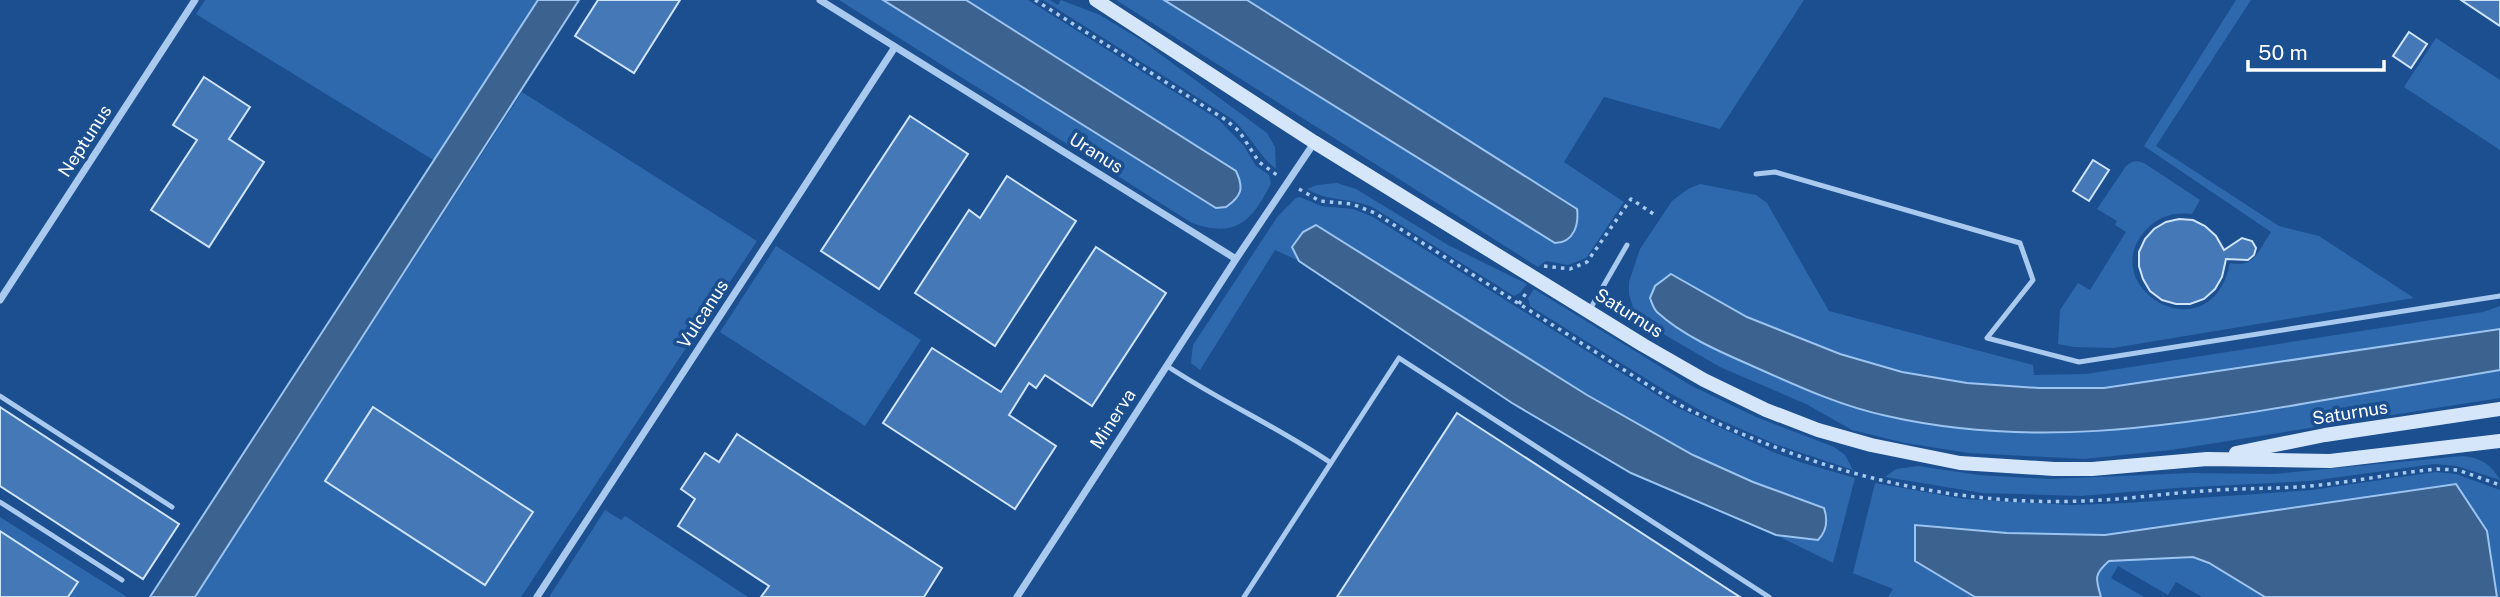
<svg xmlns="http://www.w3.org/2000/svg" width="2500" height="597" viewBox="0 0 2500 597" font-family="'Public Sans',sans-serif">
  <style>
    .green { fill: #2e69ad }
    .water { fill: #3c6290; stroke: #9cc4f0; stroke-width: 2 }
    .building { fill: #4478b7; stroke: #cfe3fa; stroke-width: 2 }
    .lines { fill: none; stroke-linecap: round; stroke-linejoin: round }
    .path { stroke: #a9c9ee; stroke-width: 3.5; stroke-dasharray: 3.5 5; stroke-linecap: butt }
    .lane { stroke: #a9c9ee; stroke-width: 5 }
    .street { stroke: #a9c9ee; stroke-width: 7 }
    .secondary { stroke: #d6e6fa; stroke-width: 14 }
    .labels { text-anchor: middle; stroke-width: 7; stroke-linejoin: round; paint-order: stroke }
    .street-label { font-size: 18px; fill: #fff; stroke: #1b4f8f }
  </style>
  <rect width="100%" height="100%" fill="#1b4f8f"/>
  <path class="green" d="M205,0H538L435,161L196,14Z
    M839,0H883L1216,208L1226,207L1236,171L966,0H1028L1219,120L1244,146L1256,166L1269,175L1271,183C1253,220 1236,239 1192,223Z
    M1043,0H1050L1058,5L1061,0L1100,15L1141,40L1267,133L1275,147L1276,169C1258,155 1250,134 1232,119Z
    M1116,0H1164L1555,243L1577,209L1247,0H1804L1720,129L1604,97L1564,162L1624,202L1586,258L1568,265L1546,261L1538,267Z
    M2236,0H2251L2156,146L2279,226L2319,236L2414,298L2113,348L2074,347L2058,344L2060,310L2078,283L2090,290L2126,232L2115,225L2117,221L2097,209L2126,166C2132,161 2136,160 2144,163L2200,200L2192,214C2172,212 2157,217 2144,232C2096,289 2211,356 2230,263C2255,269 2259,249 2271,232L2144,146Z
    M2436,38L2500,80V150L2404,87Z
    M522,92L757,241L521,597H195Z
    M1337,183L1356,189L1448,245L1527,284L1520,293L1514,296L1374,208C1350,197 1328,202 1307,189L1317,185Z
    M1700,184L1756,195L1767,203L1829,311L2033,365L2034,375L2086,374L2483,312L2500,306V329L2104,388H2039L1967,383L1903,372L1840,354L1747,317L1672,274L1654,310L1687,333L1733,357L1775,376L1886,416L2001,432H2089L2225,418L2500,370V398L2171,450L2084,459L1969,453L1905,443L1852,430L1806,404L1720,367L1658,331L1640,319L1634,311L1629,294V282L1640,249L1672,201L1688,189Z
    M1300,197L1321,206L1353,209L1373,217L1676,407L1773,452L1803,463L1855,478L1833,563L1776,535L1818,540L1753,482L1693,455L1587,395L1292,247L1299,261L1275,250L1200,370L1191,363L1193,345L1278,216L1296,198Z
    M776,246L921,340L865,426L720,332Z
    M1534,289L1690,385L1756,417L1834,447L1845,455L1853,470L1775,444L1707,414L1661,388L1530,306L1528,298Z
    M2462,456C2480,457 2492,465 2500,480L2457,466L2434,464L2311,481L2176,488L2081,496L1982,493L1885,477L1896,469L1918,466L1979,475L2049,479L2191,473L2274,474Z
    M2435,472L2456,474L2500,490V597H2497L2487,531L2456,484L2105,535L2007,533L1915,525V561L1975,597H1888L1893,589L1853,573L1875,483L1964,499L2071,505L2126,503L2312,490Z
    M605,510L621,520L625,516L748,597H549Z
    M0,517L127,597H0Z
    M2193,557L2209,563L2265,597H2202L2176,582L2168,595L2118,566L2111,578L2144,597H2101C2097,579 2093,575 2109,561Z"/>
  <path class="water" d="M538,0H579L195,597H150Z
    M883,0H966L1236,171C1244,188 1242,196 1226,207L1216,208Z
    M1164,0H1247L1577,209C1579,224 1574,243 1555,243Z
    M1316,225L1587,395L1693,455L1753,482L1824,508C1828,520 1827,531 1818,540L1776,535L1631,473L1512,403L1299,261L1292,247L1303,232Z
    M1671,274L1747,317L1840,354L1902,372L1967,383L2039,388H2104L2500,329V370C2436,381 2371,392 2307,403C2167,428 2028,448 1887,416C1839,406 1793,384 1748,364C1718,351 1682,335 1657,312C1653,308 1652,303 1650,298L1655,286Z
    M2456,484L2487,531L2497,597H2265L2209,563L2193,557L2109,561C2093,575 2096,579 2101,597H1975L1915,561V525L2007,533L2105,535Z"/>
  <path class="building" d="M598,0H680L634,73L575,36Z
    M2461,0H2500V26Z
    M2409,32L2427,44L2411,68L2393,56Z
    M204,77L250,107L229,139L264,162L209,247L151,210L197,140L173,125Z
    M910,116L968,154L879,289L821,251Z
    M2093,160L2109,170L2089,201L2073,191Z
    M1007,176L1076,221L995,346L915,293L969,210L980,218Z
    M2179,219L2193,220L2205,226L2216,236L2224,250L2242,238L2252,241L2256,248L2254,255L2248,260L2226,259L2222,277L2215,289L2204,299L2190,304H2176L2162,300L2150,291L2143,279L2139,266V252L2145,239L2154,229L2166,222Z
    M1096,247L1166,293L1092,406L1045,375L1036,388L1029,383L1009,415L1056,446L1015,509L883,423L932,348L1001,392Z
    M0,407L179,524L143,579L0,486Z
    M373,407L533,512L485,585L325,481Z
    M1457,413L1740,597H1337Z
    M737,434L942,568L924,597H761L769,586L678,526L695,499L681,489L705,453L719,462Z
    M0,531L78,582L68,597H0Z"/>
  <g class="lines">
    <path class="path" d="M1035,0L1226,120L1239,131L1259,162L1277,175
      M1299,189L1320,201L1352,204L1375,213L1678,404C1809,471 1955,510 2103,500C2137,498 2170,493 2204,491C2239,488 2275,489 2310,486C2353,482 2394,473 2437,469L2458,470L2500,485
      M1544,266L1570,269L1587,262L1631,199L1655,215
      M1519,304L1528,290"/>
    <path class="lane" d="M1756,174L1775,172L2020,243L2033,280L1987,338L2079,362L2500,296
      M1589,311L1627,245
      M1167,366C1220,401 1278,427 1331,463
      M0,396L172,507
      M0,502L122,580
      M1244,597L1399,358L1769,597"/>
    <path class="street" d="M820,0L1236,259L1314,143
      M0,300L195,0
      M537,597L895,47
      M1017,597L1236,259"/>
    <path class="secondary" d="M1096,0L1314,142L1643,345L1704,380L1766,410L1818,430L1871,445L1960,463L2054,469H2092L2207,459L2330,461L2500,441
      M2236,453L2325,435L2500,409"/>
  </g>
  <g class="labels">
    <g class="street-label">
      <text transform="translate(85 141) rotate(-57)" y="6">Neptunus</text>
      <text transform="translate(1096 153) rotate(32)" y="6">Uranus</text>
      <text transform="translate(1629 313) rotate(32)" y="6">Saturnus</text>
      <text transform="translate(703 314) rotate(-57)" y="6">Vulcanus</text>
      <text transform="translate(2350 413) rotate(-9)" y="6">Saturnus</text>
      <text transform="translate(1113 419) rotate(-57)" y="6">Minerva</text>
    </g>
  </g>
  <path d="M2248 60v10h136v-10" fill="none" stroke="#ffffff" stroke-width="3.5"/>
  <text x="2258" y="60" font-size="21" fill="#ffffff" stroke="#1b4f8f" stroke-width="5" paint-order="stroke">50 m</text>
</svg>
